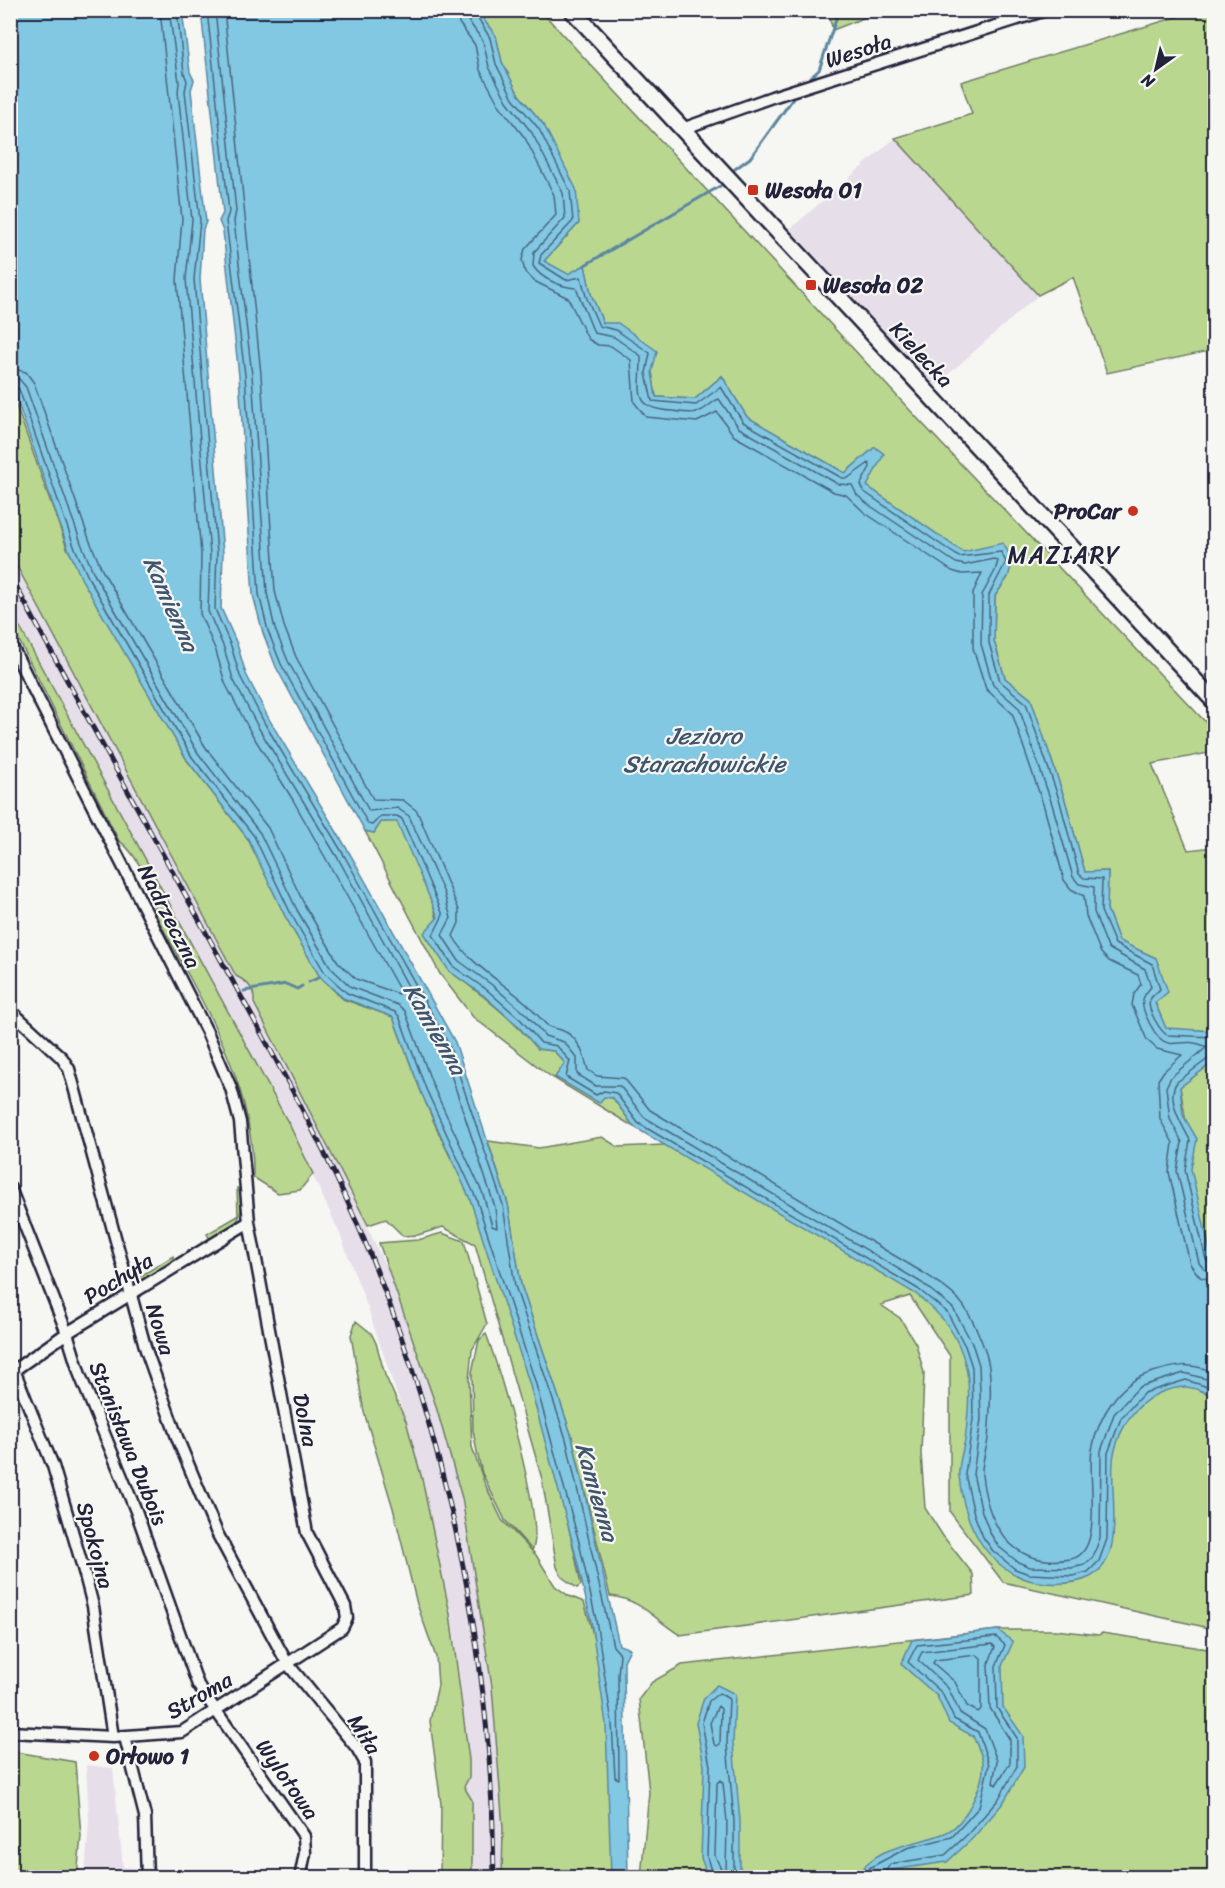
<svg xmlns="http://www.w3.org/2000/svg" width="1225" height="1888" viewBox="0 0 1225 1888" font-family="Sriracha,sans-serif">
  <style>
    .built { fill: #e6dee9 }
    .green { fill: #bad790; stroke: #6e7c66; stroke-width: 1.5 }
    .water { fill: #82c8e3; stroke: #5c86a0; stroke-width: 1.5 }
    .lines { fill: none; stroke-linecap: round; stroke-linejoin: round }
    .shore { stroke: #48647e; stroke-width: 1.5 }
    .stream { stroke: #5c86a0; stroke-width: 3 }
    .minor-casing { stroke: #22223b; stroke-width: 15 }
    .primary-casing { stroke: #22223b; stroke-width: 20 }
    .minor { stroke: #f6f6f2; stroke-width: 10 }
    .primary { stroke: #f6f6f2; stroke-width: 15 }
    .rail-casing { stroke: #22223b; stroke-width: 5 }
    .rail { stroke: #f6f6f2; stroke-width: 3; stroke-dasharray: 9; stroke-linecap: butt }
    .poi-dot { fill: #c8321e; stroke: #f6f6f2; stroke-width: 2 }
    .labels { text-anchor: middle; stroke-width: 4.5; stroke-linejoin: round; paint-order: stroke }
    .street-label { font-size: 22px; fill: #22223b; stroke: #f6f6f2 }
    .poi-label { font-size: 22px; font-weight: bold; fill: #22223b; stroke: #f6f6f2; text-anchor: start }
    .neighbourhood-label { font-size: 24px; letter-spacing: 1.5px; fill: #22223b; stroke: #f6f6f2 }
    .water-label { font-size: 24px; font-style: italic; fill: #3f546d; stroke: #f6f6f2 }
  </style>
  <rect width="100%" height="100%" fill="#f6f6f2"/>
  <filter id="ink" filterUnits="userSpaceOnUse"><feTurbulence type="fractalNoise" baseFrequency=".0167" numOctaves="2"/><feDisplacementMap in="SourceGraphic" scale="12" xChannelSelector="R" yChannelSelector="G"/><feConvolveMatrix kernelMatrix="1 2 1 2 8 2 1 2 1" color-interpolation-filters="sRGB"/></filter>
  <g filter="url(#ink)">
    <path class="built" d="M895,138L1038,295L935,386L790,229Z
      M10,555L236,976L248,982L255,994L254,1003L338,1164L389,1274L435,1403L462,1498L492,1687L503,1828L502,1877H472V1800L464,1787L469,1777V1760L422,1479L406,1421L367,1306L340,1234L290,1126L11,609Z
      M86,1765L113,1768L123,1867L135,1868V1877H85L89,1820Z"/>
    <path class="green" d="M827,10H881V11L833,30Z
      M1200,10L1214,11V350L1107,373L1073,277L1038,295L895,138L972,114L961,82Z
      M477,11H541L920,421L1214,731V752L1152,764L1188,850L1214,847V1031L1166,1029L1155,1002L1156,958L1119,941L1107,909L1108,871L1085,872L1065,800L1031,699L1005,678L994,641L995,596L1008,577L963,552L867,486L883,454L875,447L845,473L747,417L722,376L695,399L656,397L652,372L603,323L591,294L585,266L568,275L544,261L579,223L544,125L519,95L502,62L496,36Z
      M10,388L67,548L187,760L248,839L285,916L320,977L343,999L393,1017C407,1056 421,1094 438,1131C448,1155 462,1177 471,1201C514,1326 556,1455 581,1585L577,1588L562,1577L557,1567L542,1479L475,1244L443,1227L418,1235L403,1236L386,1219L368,1225L254,1003C255,989 248,982 236,976L11,555Z
      M10,609L290,1126L313,1174L300,1190L278,1193L253,1177C255,1080 198,996 155,913C158,894 135,851 119,841L11,624Z
      M397,821L432,898L449,971C482,994 512,1018 538,1049L554,1051L565,1063L555,1078L604,1097L613,1098L634,1127L550,1076L473,1017L440,974L365,831L374,833L381,822Z
      M1214,1058V1629L1003,1582L950,1512V1356L910,1296L881,1305L900,1318L916,1344L924,1373L921,1454L925,1508L943,1536L973,1574L974,1595L680,1635C655,1620 641,1599 610,1596L572,1437L521,1285L508,1204L488,1141L539,1148L602,1137L618,1147L1186,1122L1180,1087L1212,1063Z
      M237,1188L242,1190C243,1222 238,1224 211,1241L207,1234L238,1216Z
      M442,1233L464,1241L487,1324L472,1350L469,1379L472,1447L484,1482L502,1520L536,1555L555,1586L569,1596L584,1602C610,1683 612,1792 611,1877H502L503,1828L492,1687L462,1498L435,1403L379,1243L418,1240Z
      M173,1256L175,1261L138,1282L131,1279L127,1267L129,1266L132,1276L136,1279Z
      M356,1321L371,1333L376,1343L385,1375L406,1421L422,1479L450,1614L469,1760V1777L464,1787L472,1800V1877H440L441,1804L430,1721L438,1685L436,1657L417,1604L393,1508L364,1412L351,1335Z
      M486,1334C498,1363 547,1530 532,1550L505,1520L482,1473L477,1452L473,1430L472,1372L479,1340Z
      M998,1630H1055L1099,1635L1102,1633L1214,1650V1877H641L649,1792L639,1699L652,1682L682,1665Z
      M10,1751L75,1762L81,1836L77,1877H11Z"/>
    <path class="water" d="M10,11H182L190,72L194,80L191,90L206,222L203,229L200,279L223,553L221,608L237,644L246,674L270,721L350,854L455,1042L508,1204L521,1285L572,1437L619,1645L630,1649L624,1661V1675L628,1877H611L606,1724L591,1621L573,1544L529,1382L470,1199L421,1092L393,1017L343,998L320,977L285,916L248,839L187,760L82,580L68,548L11,383Z
      M201,11H477L496,36L502,62L519,95L544,125L576,189L579,223L544,261L568,274L585,265L591,294L603,323H618L657,351L652,372L656,397L695,399L722,376L747,417L845,473L875,447L884,454L867,486L963,552L1003,543L1013,560L1008,577L995,596L994,641L1005,678L1031,699L1065,800L1085,872L1108,871L1107,909L1119,941L1156,958L1168,992L1155,1003L1166,1028L1214,1031V1058L1212,1063L1180,1087L1183,1115L1197,1139L1191,1169L1214,1268V1396C1206,1393 1193,1386 1184,1387C1146,1390 1122,1418 1114,1454C1107,1487 1129,1558 1090,1577C1073,1586 1040,1585 1023,1578C982,1562 963,1518 959,1476C958,1464 963,1451 965,1440C968,1418 971,1389 966,1367C958,1333 942,1315 916,1294L634,1127L613,1098L604,1097L599,1103L555,1077L565,1063L554,1051L538,1049L517,1025L483,995L449,971L424,933L438,917L397,822H381L374,833L365,831L276,667L263,633L253,595L239,376L223,231L219,221L223,213Z
      M998,1630L1013,1642L1002,1666L1003,1707L1023,1736L1024,1767L1003,1803L973,1838L947,1862L892,1870L886,1877H857C875,1844 914,1846 945,1833C965,1825 985,1783 983,1762C982,1754 976,1744 973,1736L949,1723L937,1696L901,1664L912,1640Z
      M717,1685L735,1694L733,1743L740,1821V1877H708L701,1858L704,1766L696,1723L704,1698Z"/>
    <g class="lines">
      <path class="shore" d="M207,10L229,212L226,221L245,375L259,594L268,631L281,664L368,824L372,825L381,816H397L402,819L443,915L433,935L454,967L487,990L521,1020L541,1043L557,1046L570,1061L566,1077L596,1095L604,1091L616,1093L638,1123L918,1289L947,1312L965,1346L972,1367L973,1419L965,1474L974,1514L983,1537L993,1551L1015,1569L1029,1574L1073,1576L1088,1572L1099,1561L1107,1539L1108,1453L1121,1418L1144,1393L1186,1380L1214,1389
        M215,10L236,211L234,221L252,375L267,593L275,629L288,661L369,811L397,808L409,816L444,893L451,918L442,935L459,961L492,985L527,1015L545,1036L564,1042L577,1058V1074L596,1086H620L644,1117L922,1283L953,1308L972,1343L979,1365L981,1419L973,1474L982,1512L990,1533L999,1547L1018,1562L1030,1567L1072,1568L1084,1565L1093,1557L1100,1538L1101,1451L1114,1414L1139,1387L1184,1373L1214,1381
        M224,10L261,374L275,591L284,626L296,657L373,799L403,800L417,811L459,910V923L453,936C469,964 501,981 525,1002C533,1009 540,1019 548,1026C552,1029 556,1028 561,1030C579,1036 584,1055 588,1070L597,1076L624,1078L650,1110L927,1275C937,1282 950,1291 959,1300C971,1313 987,1350 989,1367C992,1390 990,1416 988,1439C986,1451 981,1464 982,1475C988,1527 1013,1569 1071,1559C1105,1553 1087,1476 1092,1450C1098,1417 1119,1381 1153,1372C1180,1364 1188,1363 1214,1372
        M456,10L459,23L475,45L480,70L499,105L525,138L554,195L556,215L525,249L522,260L525,272L534,281L568,298L588,339L598,345L611,346L631,360L634,402L646,417L697,422L717,412L734,436L834,492L846,495L865,513L952,571L962,574L982,573L973,593V648L986,689L1012,713L1044,807L1064,880L1071,889L1084,896L1086,916L1101,953L1109,961L1138,975L1141,984L1134,994L1132,1005L1147,1040L1157,1049L1182,1055L1164,1071L1158,1080L1160,1119L1173,1143L1169,1172L1190,1264L1200,1277L1214,1281
        M465,10L467,19L483,41L489,67L507,101L532,133L563,193L565,218L534,252L533,266C541,279 561,287 576,288L594,333L614,337L641,356C642,389 629,409 673,411C681,412 693,415 700,411C708,408 712,401 719,399L739,428L838,484L852,485L857,495L869,505L956,563L965,565L994,559L998,561L995,571L982,595L981,644L993,685L1019,708L1052,804L1073,877L1079,884L1094,887V912L1108,948L1145,969L1151,987C1142,997 1140,1002 1146,1016C1167,1063 1176,1032 1207,1047L1171,1077L1166,1087L1170,1119L1182,1142L1177,1171L1199,1263L1205,1270L1214,1272
        M473,10L490,38L496,64L513,98L539,129L570,191L573,221L541,255L539,263L566,280L581,277L586,296L599,326L616,330L650,353L646,373L652,401L696,405L721,387L743,422L842,478H848L869,463L870,467L861,484L863,491L959,557L1001,552L1006,562L989,595V643L1000,681L1026,703L1060,802L1079,874L1084,878L1102,879L1101,911L1115,944L1152,964L1160,989C1158,992 1151,996 1150,1000C1146,1008 1160,1031 1167,1035L1214,1037
        M10,368L26,372L34,383L89,539L102,570L206,748L268,828L305,906L338,962L356,979L399,994L400,991L293,800L250,731L225,683L216,651L200,614L201,554L177,280L182,219L160,10
        M10,377L19,379L26,387L81,543L94,574L198,753L260,833L297,910L331,968L351,987L398,1005L405,1011L433,1086L483,1194L492,1226L497,1228L495,1207L442,1048L339,860L258,727L233,679L224,648L208,611L210,554L186,279L192,220L178,92L179,82L169,10
        M10,385L19,389L74,546L88,577L192,757L254,836L291,914L325,973L347,993L395,1012L399,1016L426,1089L476,1198L535,1381L579,1542L596,1620L612,1723L615,1777L619,1779L618,1675L620,1654L613,1646L566,1439L515,1286L503,1205L449,1045L345,857L265,724L240,676L231,646L215,609L217,553L194,279L200,221L185,91L187,81L184,73L177,10
        M1214,1057L1209,1058L1177,1082C1165,1098 1182,1125 1190,1140L1185,1170L1206,1260L1214,1264
        M992,1644L995,1647L988,1665L990,1708L1010,1740V1763L996,1785L993,1782L997,1761L985,1729L960,1713L948,1688L918,1660L922,1652Z
        M977,1655L981,1658V1709L978,1712L967,1706L955,1682L933,1663L935,1660Z
        M718,1706L721,1709L720,1744L717,1746L714,1744L710,1723Z
        M720,1780L723,1783L727,1822L726,1871L723,1873L715,1856L717,1783Z
        M713,1878L707,1857L710,1766L702,1723L709,1701L719,1693L729,1699L727,1744L734,1821V1878
        M864,1878L869,1868L907,1848L952,1837L979,1807L989,1765L978,1732L954,1719L942,1693L908,1662L917,1645L996,1637L1005,1645L996,1666L997,1708L1017,1738V1766L998,1800L968,1834L945,1855L890,1864L882,1878"/>
      <path class="stream" d="M802,85L819,70L839,10
        M735,169L750,158L797,93
        M585,265L720,186
        M309,982L320,977
        M244,991L286,984L297,989L302,986"/>
      <defs>
        <path id="minor" d="M682,129L772,97L1046,10
          M10,643L207,1032L231,1088L240,1122L249,1222L307,1533L345,1606L347,1618L342,1628L182,1732L113,1737L10,1732
          M10,1010L62,1058L69,1069L146,1350L178,1440L217,1533L287,1663L357,1748L365,1762V1878
          M10,1188L67,1333L80,1375L136,1511L198,1685L304,1836L305,1853L300,1878
          M14,1370L53,1466L85,1575L93,1606L113,1737
          M10,1373L67,1333L249,1222
          M125,1737L145,1816L147,1878"/>
        <path id="primary" d="M572,10L1214,701"/>
      </defs>
      <use href="#minor" class="minor-casing"/>
      <use href="#primary" class="primary-casing"/>
      <use href="#minor" class="minor"/>
      <use href="#primary" class="primary"/>
      <defs>
        <path id="rail" d="M10,575C79,704 151,832 221,960C270,1049 320,1137 360,1230C447,1434 493,1656 494,1878"/>
      </defs>
      <use href="#rail" class="rail-casing"/>
      <use href="#rail" class="rail"/>
    </g>
  </g>
  <g class="poi-dot">
    <rect x="747" y="184" width="12" height="12" rx="3"/>
    <rect x="805" y="279" width="12" height="12" rx="3"/>
    <circle cx="1133" cy="511" r="6"/>
    <circle cx="94" cy="1756" r="6"/>
  </g>
  <g class="labels">
    <g class="street-label">
      <text transform="translate(858 50) rotate(-18)" y="8">Wesoła</text>
      <text transform="translate(922 354) rotate(47)" y="8">Kielecka</text>
      <text transform="translate(170 916) rotate(63)" y="8">Nadrzeczna</text>
      <text transform="translate(118 1278) rotate(-32)" y="8">Pochyła</text>
      <text transform="translate(161 1329) rotate(73)" y="8">Nowa</text>
      <text transform="translate(306 1420) rotate(79)" y="8">Dolna</text>
      <text transform="translate(129 1443) rotate(68)" y="8">Stanisława Dubois</text>
      <text transform="translate(96 1545) rotate(75)" y="8">Spokojna</text>
      <text transform="translate(199 1695) rotate(-30)" y="8">Stroma</text>
      <text transform="translate(365 1734) rotate(58)" y="8">Miła</text>
      <text transform="translate(288 1779) rotate(55)" y="8">Wylotowa</text>
    </g>
    <g class="poi-label">
      <text x="765" y="198">Wesoła 01</text>
      <text x="823" y="293">Wesoła 02</text>
      <text x="1121" y="519" text-anchor="end">ProCar</text>
      <text x="106" y="1764">Orłowo 1</text>
    </g>
    <g class="neighbourhood-label">
      <text x="1064" y="563">MAZIARY</text>
    </g>
    <g class="water-label">
      <text transform="translate(171 604) rotate(66)" y="8">Kamienna</text>
      <text x="704" y="744">Jezioro<tspan x="704" dy="28">Starachowickie</tspan></text>
      <text transform="translate(435 1029) rotate(60)" y="8">Kamienna</text>
      <text transform="translate(597 1492) rotate(74)" y="8">Kamienna</text>
    </g>
  </g>
  <rect width="1225" height="1888" fill="none" stroke="#f6f6f2" stroke-width="36"/>
  <rect x="18" y="18" width="1189" height="1852" fill="none" stroke="#22223b" stroke-width="2" filter="url(#ink)"/>
  <g transform="translate(1156 69) rotate(214)" stroke="#f6f6f2" stroke-width="4.5" paint-order="stroke">
  <path d="M0-4.5L10 22L0 15L-10 22Z" fill="#22223b"/>
  <text y="-9" font-size="16" font-weight="bold" text-anchor="middle" fill="#22223b">N</text>
  </g>
</svg>
